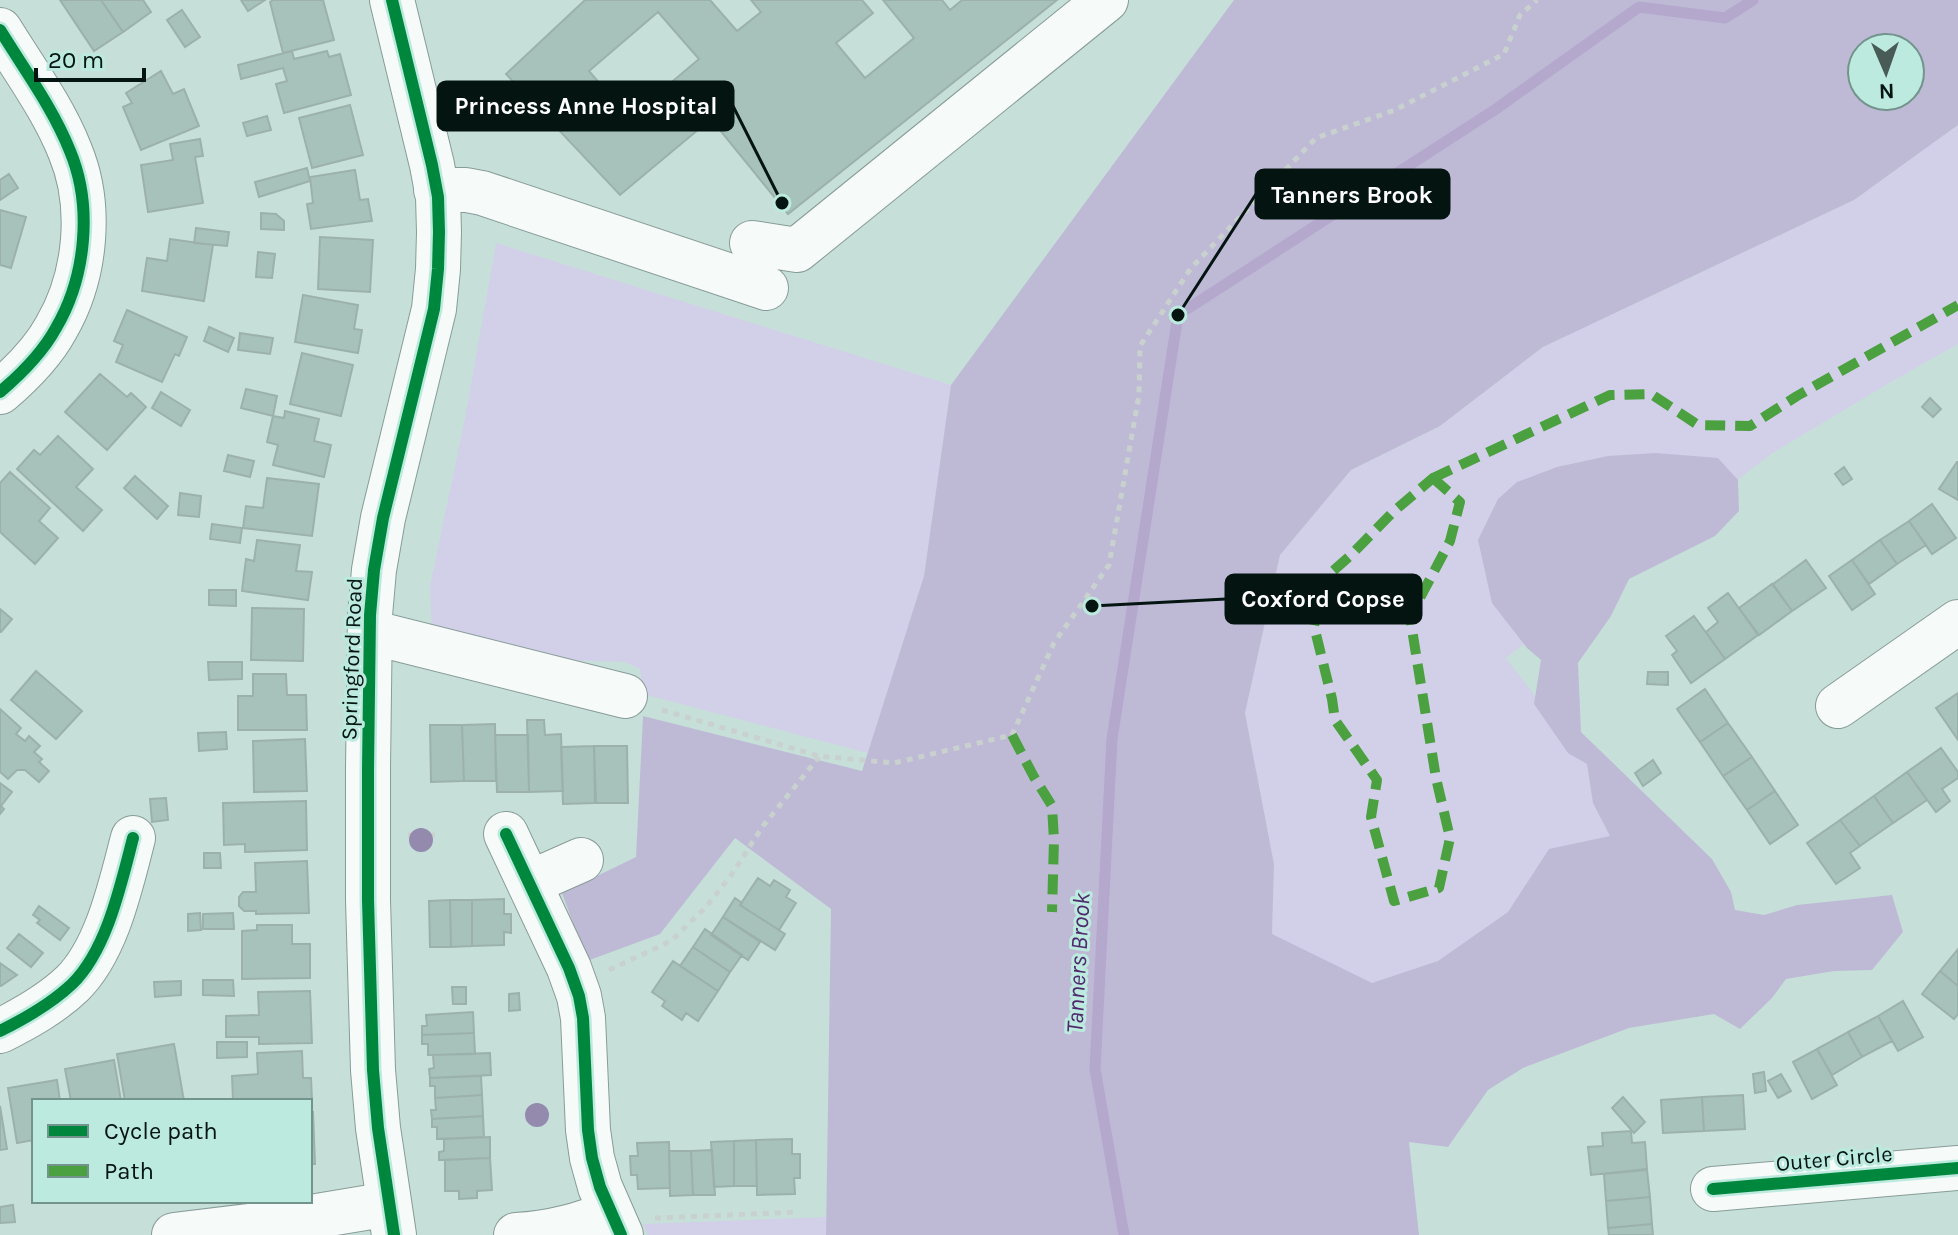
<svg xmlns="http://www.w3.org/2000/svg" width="1958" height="1235" viewBox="0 0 1958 1235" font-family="Karla,sans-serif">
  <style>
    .green { fill: #d2cfe8 }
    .forest { fill: #bebad6; fill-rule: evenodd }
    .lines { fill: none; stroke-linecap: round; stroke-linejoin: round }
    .stream { stroke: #b4a8cd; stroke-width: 11 }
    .building { fill: #a6c2bb; stroke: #9db1ac; stroke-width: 2; fill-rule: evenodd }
    .minor-casing { stroke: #889c97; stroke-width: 46 }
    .path { stroke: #c9d1cf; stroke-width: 5; stroke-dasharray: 6 6; stroke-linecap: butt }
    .minor { stroke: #f6faf9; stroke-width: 44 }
    .quiet { stroke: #4ba03f; stroke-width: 10; stroke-dasharray: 20 10; stroke-linecap: butt }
    .cycleway-casing { stroke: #bceade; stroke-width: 17 }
    .cycleway { stroke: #00873e; stroke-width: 12 }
    .tree { fill: #938aae }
    .labels { text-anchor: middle; stroke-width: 6; stroke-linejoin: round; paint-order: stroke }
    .street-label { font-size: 22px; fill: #041411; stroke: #bceade }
    .water-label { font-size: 24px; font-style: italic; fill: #4f296d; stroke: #bceade }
    .leader { fill: none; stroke: #041411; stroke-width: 3 }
    .callout-dot { fill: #041411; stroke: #bceade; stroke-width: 3 }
    .callout { fill: #041411; stroke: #041411; stroke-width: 3 }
    .callout-label { font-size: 24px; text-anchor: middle; font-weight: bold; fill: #fff }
  </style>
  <rect width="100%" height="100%" fill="#c6e0d9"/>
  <path class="green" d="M1958,125V344L1896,379L1771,454L1506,658L1676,879L1460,1030L1272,934L1274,864L1245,713L1280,555L1351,470L1440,426L1543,347L1854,200Z
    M496,243L951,385L924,576L868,753L643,694L640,669L625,662L522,659L432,637L430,586L465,418Z
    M827,1217L826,1235H648L643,1224Z"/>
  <path class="forest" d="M1234,0H1958V125L1854,200L1543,347L1440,426L1351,470L1280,555L1245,713L1274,864L1272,934L1372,983L1438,961L1508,912L1549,849L1610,836L1593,803L1587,764L1568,753L1534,704L1541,660L1527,648L1492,603L1478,540L1498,499L1517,482L1557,467L1608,456L1656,453L1718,458L1738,480L1739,511L1715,536L1629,579L1611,616L1578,663L1581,732L1712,859L1731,892L1735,910L1764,915L1797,905L1892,895L1903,932L1872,970L1834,971L1786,979L1772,998L1740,1029L1714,1014L1629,1028L1523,1068L1488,1090L1448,1147L1409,1142L1419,1235H826L831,909L735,838L660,934L587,961L562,893L636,857L643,716L862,771L924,576L951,385ZM1862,48H1910V96H1862Z"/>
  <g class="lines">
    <path class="stream" d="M1124,1235L1095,1069L1112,739L1178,315L1496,109L1639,7L1725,18L1753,0"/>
  </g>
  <path class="building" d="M60,0H101L123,32L94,51Z
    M101,0H143L151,12L123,32Z
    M241,0H265L248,11Z
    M273,0H323L334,40L283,53L270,2Z
    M585,0H710L737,31L761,12L751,0H862L873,13L836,43L865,78L914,38L883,0H942L950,10L962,0H1057L788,214L711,119L620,195L506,74ZM658,12L699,59L629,118L589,71Z
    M182,10L200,37L185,47L167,20Z
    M292,51L294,59L327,51L329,57L340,54L351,95L284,113L276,84L287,81L283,68L241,79L238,65Z
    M161,71L173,94L184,89L199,126L141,150L123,107L132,103L126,93Z
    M350,105L363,155L312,168L299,118Z
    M267,116L271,130L247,136L243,123Z
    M200,139L203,156L195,157L203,203L148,212L141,165L173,160L170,144Z
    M307,168L310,181L259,197L255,182Z
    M355,170L360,200L368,199L372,221L311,229L307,204L313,203L310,177Z
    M9,174L18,188L0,200V180Z
    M0,210L26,217L11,268L0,265Z
    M261,213L276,214L284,221V230L261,229Z
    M196,228L229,232L227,246L194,243Z
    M320,237L373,240L370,292L318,289Z
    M170,239L213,245L204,301L142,291L147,258L167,261Z
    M258,252L275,254L272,278L256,277Z
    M303,295L358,305L354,329L362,330L358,353L295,342Z
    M127,310L187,337L179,356L175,354L162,382L116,362L123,345L114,341Z
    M209,327L234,338L228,352L204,341Z
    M240,333L273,338L270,354L238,350Z
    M302,353L353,365L341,416L290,404Z
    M100,374L127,397L131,393L146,407L107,450L65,412Z
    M246,389L277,396L273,416L241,408Z
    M161,392L190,410L181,426L152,408Z
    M1930,398L1941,409L1933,417L1922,407Z
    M285,411L319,419L314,441L331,445L324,477L273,465L278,445L267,442L273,416L284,418Z
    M58,436L93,469L76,487L102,510L83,531L17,469L34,450L40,455Z
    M228,455L254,461L250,477L224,471Z
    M1957,462H1958V500L1939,489Z
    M1844,467L1852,479L1843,485L1835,474Z
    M10,472L50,508L39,521L58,538L35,564L0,532V483Z
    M135,476L168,506L157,519L124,488Z
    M267,478L319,484L312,536L243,528L246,506L263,508Z
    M180,493L201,496L199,517L178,515Z
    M1932,504L1956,538L1932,554L1909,521Z
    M1909,521L1926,545L1897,564L1880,540Z
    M212,524L242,528L240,543L210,539Z
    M257,540L300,545L296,571L312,572L308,600L242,591L246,559L254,561Z
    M1880,540L1897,564L1869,584L1852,560Z
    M1806,560L1826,588L1792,611L1773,584Z
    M1852,560L1875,594L1852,610L1829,576Z
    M1772,584L1792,611L1759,635L1739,608Z
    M209,590H236V606L209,605Z
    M1728,593L1758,635L1725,659L1706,632L1718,622L1708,608Z
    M252,608L304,609L303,661L251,660Z
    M0,609L12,619L1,632L0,631Z
    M1694,616L1725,659L1691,683L1672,655L1677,651L1666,636Z
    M208,662H242V679L209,680Z
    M36,671L82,711L56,739L11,700Z
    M1648,672H1668V685L1647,684Z
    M253,674H286L287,695H306L307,730H238V696H253Z
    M1705,689L1728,723L1700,742L1677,709Z
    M1958,693V740L1936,708Z
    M0,709L21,728L16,734L25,741L29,736L40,746L34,752L42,759L39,762L49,771L39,782L25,770H17L8,779L0,772Z
    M527,720H544L545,735L561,734L563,791L529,792Z
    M1728,723L1752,757L1723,776L1700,742Z
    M495,724L496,781H464L462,725Z
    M430,725H462L464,781L431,782Z
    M226,732L227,749L199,751L198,733Z
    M495,735H528L529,792H497Z
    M305,739L307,791L254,792L253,741Z
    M594,746H627L628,803H596Z
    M594,746L595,803L563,804L561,747Z
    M1941,748L1958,772V778L1942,789L1950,801L1936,812L1907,772Z
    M1752,757L1775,791L1747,810L1723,776Z
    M1653,760L1661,773L1643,786L1635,773Z
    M1907,772L1927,800L1893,823L1874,796Z
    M0,783L12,792L1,806L4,809L0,814Z
    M1775,791L1798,825L1770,844L1747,810Z
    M1874,796L1893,823L1860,846L1840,820Z
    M166,798L168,820L152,822L150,799Z
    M306,801L307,850L245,852V844L224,845L223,803Z
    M1840,820L1860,846L1850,853L1860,868L1836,884L1807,843Z
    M204,853H220L221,868H204Z
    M307,861L309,913L256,914V911H244L239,906V897L243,892H256L255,863Z
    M758,878L770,886L774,880L790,890L786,897L796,903L779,930L740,905Z
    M735,898L742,903L740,905L785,934L775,950L723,917Z
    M504,899V914H511V933L504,932V945L472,946V900Z
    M450,900H472V946L451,947Z
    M450,900L451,947H430L429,901Z
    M39,906L69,928L60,940L37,923L40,920L33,915Z
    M200,913L201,930L188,931V914Z
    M233,913L234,929H203V914Z
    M723,917L760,942L748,960L711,935Z
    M257,925H292V944H310V978L242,979V931L257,930Z
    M705,929L742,955L730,972L693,947Z
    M19,934L43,953L31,967L7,948Z
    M693,947L730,972L718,991L680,966Z
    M1958,949V986L1940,971Z
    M673,961L718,991L698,1021L686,1013L682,1020L662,1006L665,1001L652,992Z
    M0,963L17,975L1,986L0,985Z
    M1940,971L1958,986V1014L1954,1019L1922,994Z
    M203,980H233L234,996L203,995Z
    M181,981V995L155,997L154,982Z
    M452,987H466V1004H453Z
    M310,991L312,1043L259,1044V1037H226V1016L259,1015L258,992Z
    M519,993L520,1010L509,1011V994Z
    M1903,1001L1923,1037L1898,1051L1878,1016Z
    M473,1012L474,1033L422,1035V1026H427L426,1015Z
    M1878,1016L1892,1041L1862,1057L1848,1032Z
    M1848,1032L1862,1057L1832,1075L1817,1049Z
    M474,1033L475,1054L428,1055V1044H422V1035Z
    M217,1042H247V1057L217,1058Z
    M174,1044L184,1101H125L117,1054Z
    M1817,1049L1837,1085L1812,1099L1793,1062Z
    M302,1051L303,1078H311L312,1100L233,1101L232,1076L258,1074L257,1053Z
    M490,1053L491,1075L430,1078L429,1069L434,1068L433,1055Z
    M114,1060L121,1101H71L65,1069Z
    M1764,1072L1766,1091L1755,1093L1753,1074Z
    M1781,1074L1791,1091L1778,1098L1768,1081Z
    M481,1076L482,1095L435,1098V1086H430V1078Z
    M57,1080L60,1101H34V1140L17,1143L8,1088Z
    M482,1095L483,1116L432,1119L431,1110H436L435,1098Z
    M1743,1095L1745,1129L1704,1131L1702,1097Z
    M1623,1097L1645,1122L1634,1133L1612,1108Z
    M1702,1097L1704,1131L1663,1133L1661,1100Z
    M0,1106L7,1149L0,1150Z
    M310,1112H313L315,1164H310Z
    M483,1116L484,1137L437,1139V1127H432V1119Z
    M1631,1131L1632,1143L1645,1142L1647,1169L1591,1175L1588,1147L1603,1146L1602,1133Z
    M490,1137V1158L439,1160V1152L444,1151V1139Z
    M792,1139V1154H800V1178H794L795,1194L757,1195L756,1140Z
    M756,1140L757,1186H734V1141Z
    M734,1141V1186L714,1187L711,1142Z
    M669,1142L670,1188L638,1189L637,1175H631L630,1156H638L637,1143Z
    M712,1150L715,1195H693L691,1151Z
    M669,1151H691L693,1195L670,1196Z
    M490,1158L492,1190L477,1191V1198L459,1199V1191H445V1160Z
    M1647,1170L1650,1197L1606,1201L1604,1174Z
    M1650,1197L1652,1224L1608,1228L1606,1201Z
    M13,1205L15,1222L0,1223V1207Z
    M1652,1224L1653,1235H1609L1608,1228Z"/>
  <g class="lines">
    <defs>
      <path id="minor" d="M392,0L432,165L438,197L439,232L438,269L434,309L383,518L374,570L370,615L368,769V900L373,1070L378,1128L394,1235
        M0,30C24,69 53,108 70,151C93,206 86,277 56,328C43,352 20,375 0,392
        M436,190H466L482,193L766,288
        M752,243L797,250L1106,0
        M370,632L625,696
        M1838,706L1958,622
        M506,834L569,968L579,996L583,1018L588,1130L592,1158L600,1187L621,1235
        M529,883L581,860
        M0,1031C26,1018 51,1004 72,984C107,950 121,884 133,838
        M1713,1189L1958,1168
        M174,1235L281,1222L389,1204
        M516,1235C550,1233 580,1226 611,1212"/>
    </defs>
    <use href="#minor" class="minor-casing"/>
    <path class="path" d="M662,710L819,756L894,763L1012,735L1054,643L1109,565L1139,395L1140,346L1191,268L1316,138L1395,110L1504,54L1520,15L1537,0
      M408,835H435
      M609,970L671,941L706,907L732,874L763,826L819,757
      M655,1218L799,1212"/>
    <use href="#minor" class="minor"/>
    <path class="quiet" d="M1433,478L1460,502L1450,541L1410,617L1436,778L1450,838L1439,888L1394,901L1371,817L1377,780L1335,720L1332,699L1314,626L1324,579L1351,555L1393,512Z
      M1433,478L1610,395L1651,394L1698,425L1750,426L1797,396L1958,305
      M1012,735L1034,777L1052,806L1054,840L1052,912"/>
    <defs>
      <path id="cycleway" d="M392,0L432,165L438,197L439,232L438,269L434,309L383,518L374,570L370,615L368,769V900L373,1070L378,1128L394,1235
        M0,30C24,69 53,108 70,151C93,206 86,277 56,328C43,352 20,375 0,392
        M506,834L569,968L579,996L583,1018L588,1130L592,1158L600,1187L621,1235
        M0,1031C26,1018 51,1004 72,984C107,950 121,884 133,838
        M1713,1189L1958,1168"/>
    </defs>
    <use href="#cycleway" class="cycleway-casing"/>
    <use href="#cycleway" class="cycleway"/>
  </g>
  <g class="tree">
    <circle cx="421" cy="840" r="12"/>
    <circle cx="537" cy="1115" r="12"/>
  </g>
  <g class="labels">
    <g class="street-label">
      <text transform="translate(351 659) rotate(-88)" y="8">Springford Road</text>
      <text transform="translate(1834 1158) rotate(-5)" y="8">Outer Circle</text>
    </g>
    <g class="water-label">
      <text transform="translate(1078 963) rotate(-87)" y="8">Tanners Brook</text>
    </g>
  </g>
  <path class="leader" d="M782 203L733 106M1178 315L1256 194M1092 606L1226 599"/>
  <g class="callout-dot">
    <circle cx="782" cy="203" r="8"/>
    <circle cx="1178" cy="315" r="8"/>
    <circle cx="1092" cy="606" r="8"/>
  </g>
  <g class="callout">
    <rect x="438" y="82" width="295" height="48" rx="8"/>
    <rect x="1256" y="170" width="193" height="48" rx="8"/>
    <rect x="1226" y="575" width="195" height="48" rx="8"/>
  </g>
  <g class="callout-label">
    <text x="586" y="114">Princess Anne Hospital</text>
    <text x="1352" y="203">Tanners Brook</text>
    <text x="1323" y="607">Coxford Copse</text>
  </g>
  <rect x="32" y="1099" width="280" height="104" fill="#bceade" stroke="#72948c" stroke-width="2"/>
  <rect x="48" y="1125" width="40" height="12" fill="#00873e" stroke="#72948c" stroke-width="2"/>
  <text x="104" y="1139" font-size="24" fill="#041411">Cycle path</text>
  <rect x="48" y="1165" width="40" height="12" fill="#4ba03f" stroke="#72948c" stroke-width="2"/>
  <text x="104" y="1179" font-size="24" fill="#041411">Path</text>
  <g transform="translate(1886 72) rotate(178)"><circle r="38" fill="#bceade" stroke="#72948c" stroke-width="2"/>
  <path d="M0-6L14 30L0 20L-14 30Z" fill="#485b57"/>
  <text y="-12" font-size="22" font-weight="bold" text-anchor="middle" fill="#041411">N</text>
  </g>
  <path d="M36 68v12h108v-12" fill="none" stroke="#041411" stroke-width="4"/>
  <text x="48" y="68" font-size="24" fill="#041411" stroke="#bceade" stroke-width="6" paint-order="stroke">20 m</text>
</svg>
